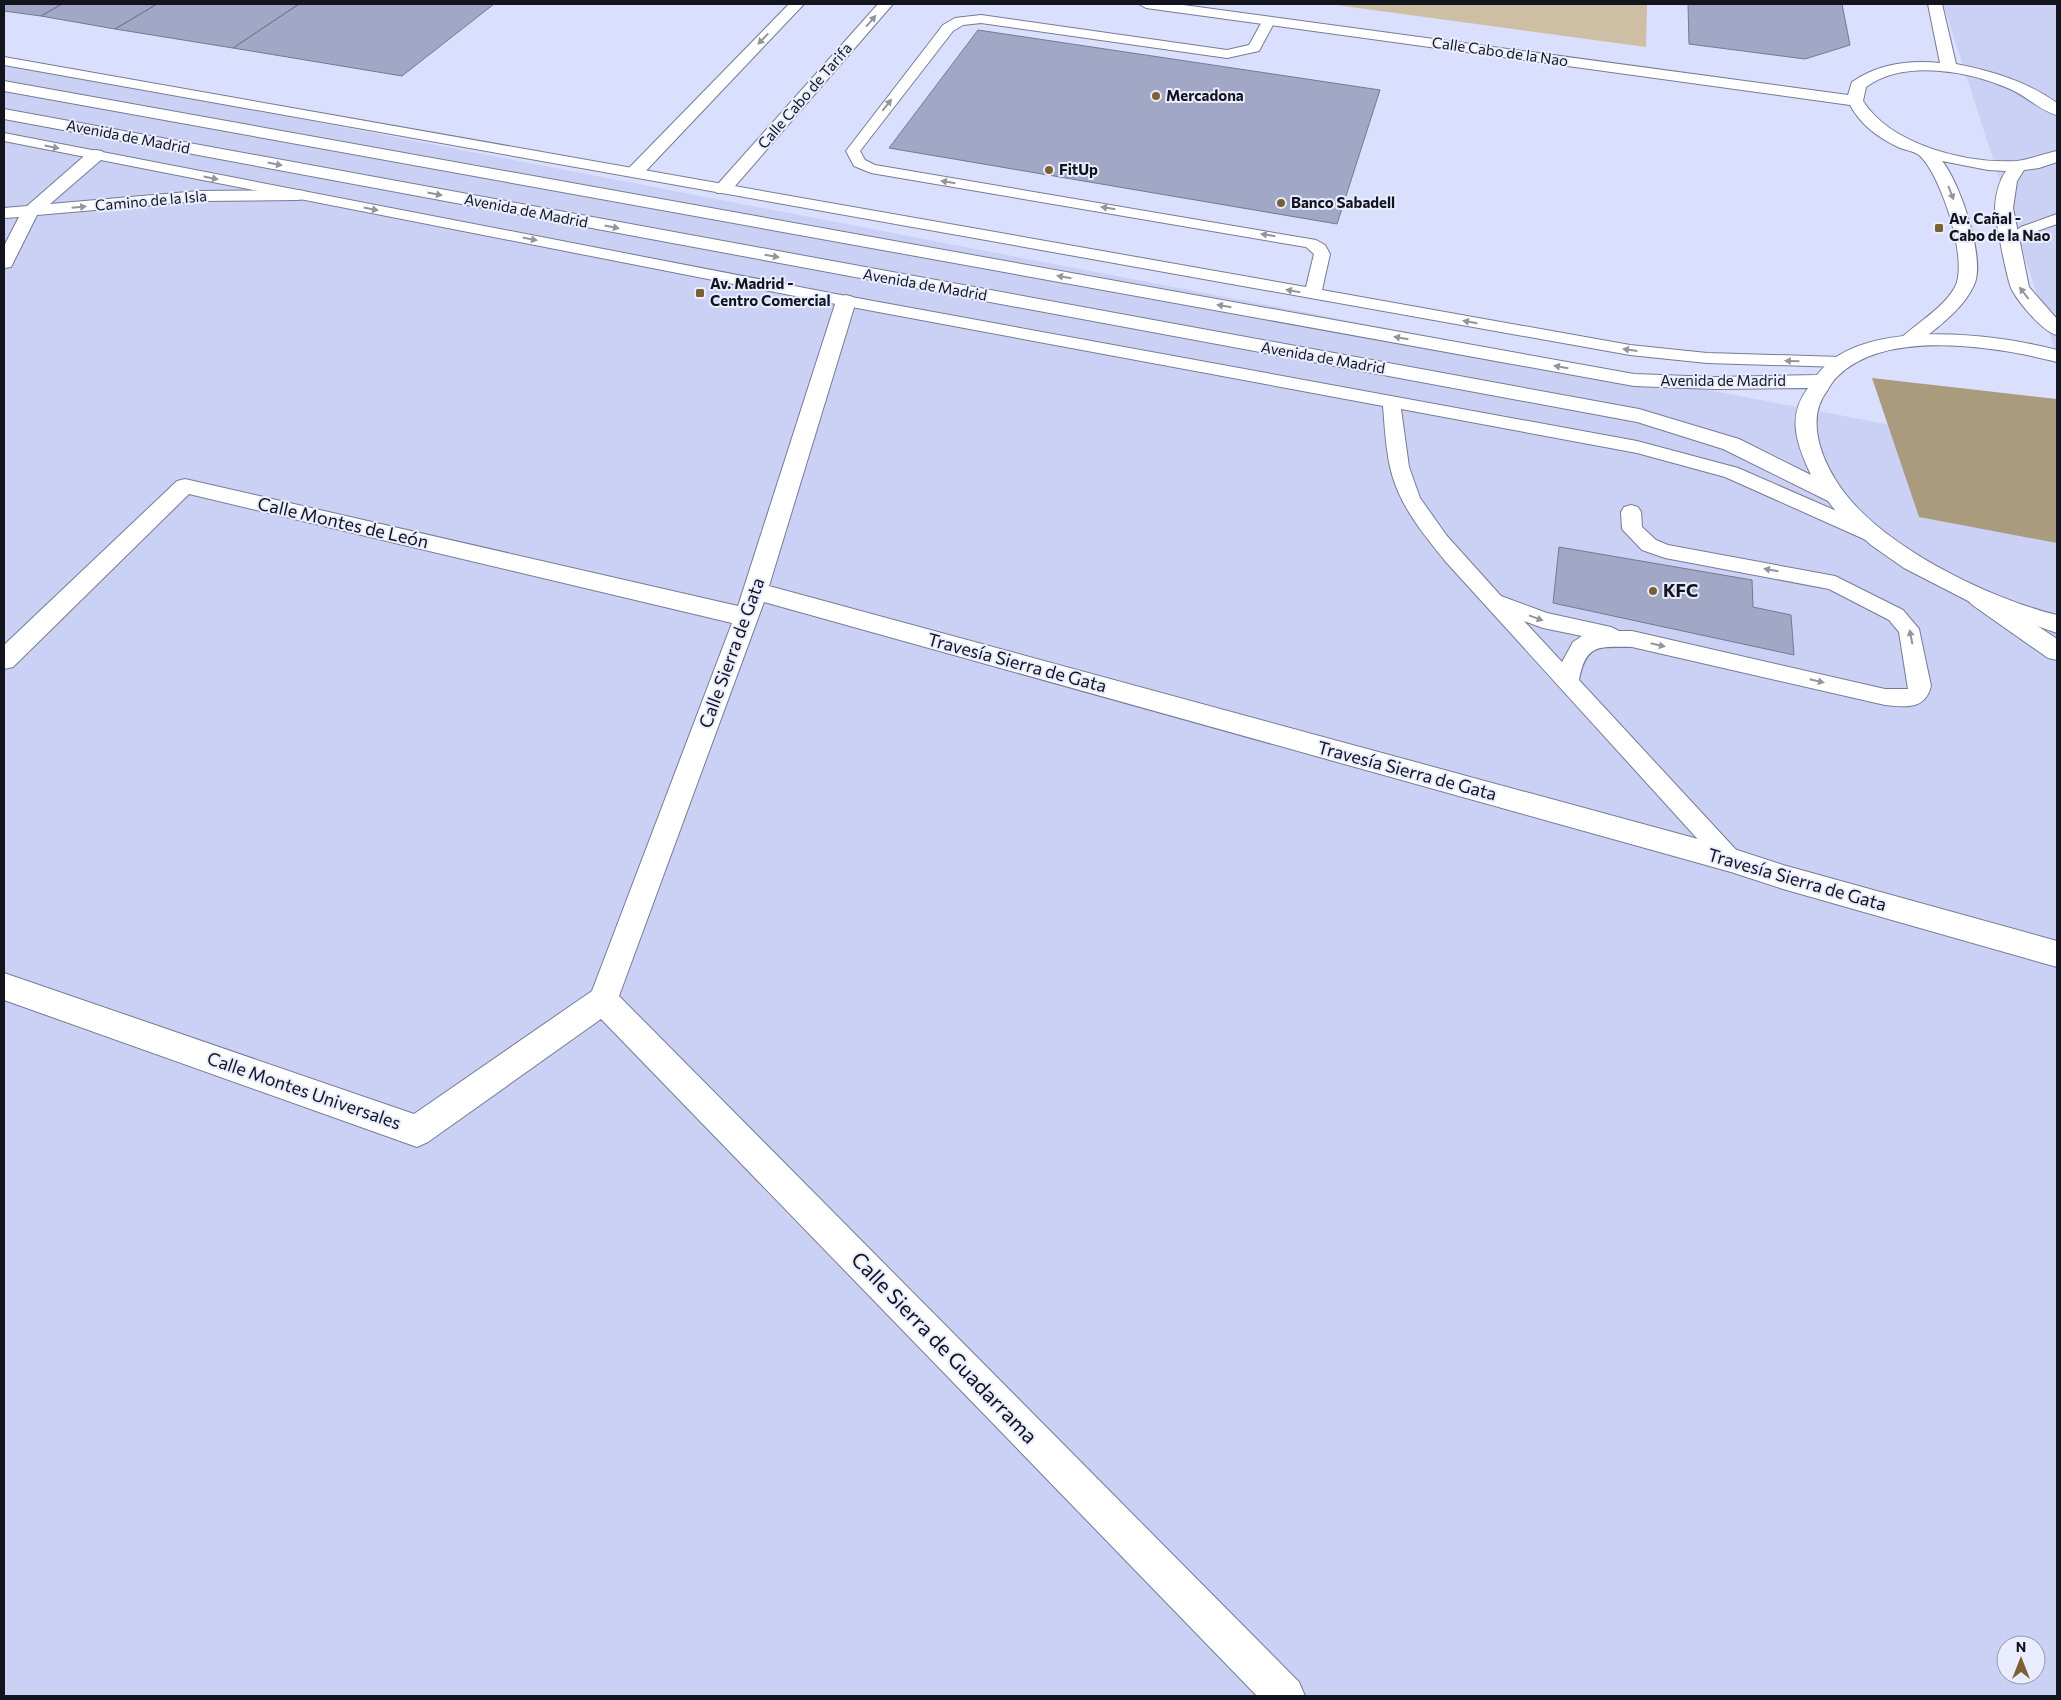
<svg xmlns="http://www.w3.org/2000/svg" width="2061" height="1700" viewBox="0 0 2061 1700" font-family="Commissioner,sans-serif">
  <rect width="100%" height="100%" fill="#dadffd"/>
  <path fill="#cad1f5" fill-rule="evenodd" d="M1943,4H2057V357Z
    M4,62L2057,457V1696H4ZM2006,1645H2036V1675H2006Z"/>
  <path fill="#cebea3" d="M1329,4H1647L1646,47Z"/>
  <path fill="#aa9a7e" d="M1872,378L2057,399V543L1919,517Z"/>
  <path fill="#a1a7c5" stroke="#747993" d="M4,4H62L41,16L4,11Z
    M62,4H157L115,29L41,16Z
    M157,4H299L233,48L115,29Z
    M299,4H494L402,76L233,48Z
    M1688,4H1842L1850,45L1805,59L1689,44Z
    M978,30L1380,90L1337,224L889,148Z
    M1559,547L1752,580L1753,607L1791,615L1794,655L1553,603Z"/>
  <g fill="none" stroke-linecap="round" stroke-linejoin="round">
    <g stroke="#767b95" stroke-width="2">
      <path id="lane" d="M981,15L1227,50L1249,45L1264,18H1274L1275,21L1259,51L1227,58L981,23L963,25L953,31L860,151L865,160L875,165L1316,240L1325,245L1330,254L1322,290L1630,345L1707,353L1841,357L1847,358L1850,362L1847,366L1841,367L1707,363L1630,355L4,65V57L1306,287L1314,254L1306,247L871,173L854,166L846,151L943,25L955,18Z
        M4,133L846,296L1637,441L1738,468L1880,530L1883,535L1880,540L1873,542L1866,540L1725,477L1637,453L1401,409L1409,467L1420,498L1447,536L1501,596L1547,613L1611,627L1619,631H1632L1885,689H1908L1899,632L1889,620L1829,589L1665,558L1642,550L1622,529L1621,512L1624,507L1631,505L1638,507L1641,512L1642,527L1656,540L1668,545L1835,576L1903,610L1919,629L1931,686C1925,710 1906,707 1885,705L1632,647C1599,647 1586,643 1579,680L1739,853L1743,860L1739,867L1731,870L1723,867L1446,562C1425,536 1403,510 1393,478C1386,455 1385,430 1383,406L846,306L4,141ZM1524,621L1543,628L1582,636L1573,642L1562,662Z
        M2057,214V224L2031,233L2010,246L2002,241L2021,227Z"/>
    </g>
    <g stroke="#767b95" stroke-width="2">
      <path id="street" d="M789,4H804L641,176H629L626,172L629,168Z
        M878,4H893L729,193H717L714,189L717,185Z
        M1139,4H1176L1848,95L1852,82C1878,64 1909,60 1940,63L1928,4H1942L1956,64C1992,71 2026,81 2057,103V115C2041,111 2026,96 2010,89C1969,71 1905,59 1866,87L1863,101C1891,145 1966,164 2017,161C2031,159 2043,154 2057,151V162L2039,168L2024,170L2017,181L2013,208L2029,287L2057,319V335C2043,332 2019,303 2012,290C2007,281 1995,217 1995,207C1996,193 1999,181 2006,171L1988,170L1942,161C1960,182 1986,260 1974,285C1963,310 1936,328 1916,345H1902L1899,341L1902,337C1919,322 1944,307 1955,287C1969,261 1941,174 1919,155C1914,151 1904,150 1898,147C1877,137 1861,125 1850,105L1146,8Z
        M96,150L102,151L104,155L102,159L50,204L199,191L298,190L304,191L307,195L304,199L298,200L199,201L37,215L11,267L4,268V246L19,217L4,218V208L27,206L90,151Z
        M846,295L853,297L856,301L769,586L1731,848L1783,865L2057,941V967L1783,889L1731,872L764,602L619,996L1299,1682L1305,1696H1257L601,1019L428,1142L417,1147L4,1000V973L414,1114L592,991L732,623L189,494L13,667L4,669V645L177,481L185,479L738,606L836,301L839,297Z
        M1979,589L1987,592L2057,639V660L2048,658L1971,604L1967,598L1971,592Z"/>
    </g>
    <g stroke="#767b95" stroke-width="2">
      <path id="highway" d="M4,81L1634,374L1715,377L1817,375C1861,316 1996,334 2057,350V362C1998,347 1887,328 1838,376C1833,380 1830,386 1827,391C1807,417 1819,453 1835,479C1873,543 1987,598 2057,615V633L1974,604L1904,568L1871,545L1841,518L1828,501L1723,449L1637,422L4,119V109L1639,409L1739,439L1811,475C1797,445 1786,417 1808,388L1715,389L1634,386L4,91Z"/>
    </g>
    <use href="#lane" fill="#fff" fill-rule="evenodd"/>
    <use href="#street" fill="#fff" fill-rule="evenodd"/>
    <use href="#highway" fill="#fff" fill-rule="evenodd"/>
  </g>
  <defs><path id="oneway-solid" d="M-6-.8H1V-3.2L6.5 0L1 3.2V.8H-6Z" transform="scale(1.25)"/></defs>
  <g fill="#94959a">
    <use href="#oneway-solid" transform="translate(871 21) rotate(-49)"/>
    <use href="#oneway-solid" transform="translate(763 39) rotate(134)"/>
    <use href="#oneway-solid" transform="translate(887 105) rotate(-52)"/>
    <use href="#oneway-solid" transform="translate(52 147) rotate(11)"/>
    <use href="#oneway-solid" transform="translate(275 164) rotate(11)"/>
    <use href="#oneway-solid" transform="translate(211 178) rotate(11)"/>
    <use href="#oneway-solid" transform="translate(948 182) rotate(-171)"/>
    <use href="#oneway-solid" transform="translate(1951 193) rotate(69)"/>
    <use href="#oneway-solid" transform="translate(435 194) rotate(11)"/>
    <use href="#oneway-solid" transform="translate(79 207) rotate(-5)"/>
    <use href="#oneway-solid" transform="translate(1108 208) rotate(-171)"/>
    <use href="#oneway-solid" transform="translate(371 209) rotate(11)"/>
    <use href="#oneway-solid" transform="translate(612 227) rotate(11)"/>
    <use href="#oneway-solid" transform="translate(1268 235) rotate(-171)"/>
    <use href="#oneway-solid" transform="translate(530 239) rotate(11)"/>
    <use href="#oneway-solid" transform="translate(772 256) rotate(10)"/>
    <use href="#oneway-solid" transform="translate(1064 277) rotate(-170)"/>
    <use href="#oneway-solid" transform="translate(1293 291) rotate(-170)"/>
    <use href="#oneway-solid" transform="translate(2024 293) rotate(-128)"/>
    <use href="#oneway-solid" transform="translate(1224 306) rotate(-170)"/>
    <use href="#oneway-solid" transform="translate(1470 322) rotate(-170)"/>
    <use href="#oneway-solid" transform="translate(1401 338) rotate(-170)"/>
    <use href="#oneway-solid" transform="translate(1630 350) rotate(-172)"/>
    <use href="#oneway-solid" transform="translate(1792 361) rotate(-178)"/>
    <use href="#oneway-solid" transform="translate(1561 367) rotate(-170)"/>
    <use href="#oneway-solid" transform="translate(1771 570) rotate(-170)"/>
    <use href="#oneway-solid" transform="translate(1536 618) rotate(20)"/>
    <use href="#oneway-solid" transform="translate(1911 637) rotate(-101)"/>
    <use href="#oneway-solid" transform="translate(1658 645) rotate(13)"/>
    <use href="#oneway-solid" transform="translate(1817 681) rotate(13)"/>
  </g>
  <g fill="#7b6132" stroke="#eaedff" stroke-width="2">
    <circle cx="1156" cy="96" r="5"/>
    <circle cx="1049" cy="170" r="5"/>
    <circle cx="1281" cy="203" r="5"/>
    <rect x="1934" y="223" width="10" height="10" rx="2.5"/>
    <rect x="695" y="288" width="10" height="10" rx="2.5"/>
    <circle cx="1653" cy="591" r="5"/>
  </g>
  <g text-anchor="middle" stroke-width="4" stroke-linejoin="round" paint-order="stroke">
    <g font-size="15" fill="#12141e" stroke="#eaedff">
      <text transform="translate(1500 52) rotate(8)" y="5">Calle Cabo de la Nao</text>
      <text transform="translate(805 96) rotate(-49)" y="5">Calle Cabo de Tarifa</text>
      <text transform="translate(128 137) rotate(11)" y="5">Avenida de Madrid</text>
      <text transform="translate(151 201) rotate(-5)" y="5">Camino de la Isla</text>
      <text transform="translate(526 211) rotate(11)" y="5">Avenida de Madrid</text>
      <text transform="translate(925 285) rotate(10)" y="5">Avenida de Madrid</text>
      <text transform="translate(1323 358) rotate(10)" y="5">Avenida de Madrid</text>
      <text x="1723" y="386">Avenida de Madrid</text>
    </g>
    <g font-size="15" font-weight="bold" fill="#12141e" stroke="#eaedff" text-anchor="start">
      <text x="1166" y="101">Mercadona</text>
      <text x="1059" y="175">FitUp</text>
      <text x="1291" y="208">Banco Sabadell</text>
      <text x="1949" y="224">Av. Cañal -<tspan x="1949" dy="17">Cabo de la Nao</tspan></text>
      <text x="710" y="289">Av. Madrid -<tspan x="710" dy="17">Centro Comercial</tspan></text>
    </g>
    <g font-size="18" fill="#12141e" stroke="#eaedff">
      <text transform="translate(343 523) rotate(13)" y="6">Calle Montes de León</text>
      <text transform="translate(732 653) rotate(-70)" y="6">Calle Sierra de Gata</text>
      <text transform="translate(1017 663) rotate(15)" y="6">Travesía Sierra de Gata</text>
      <text transform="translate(1407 771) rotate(15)" y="6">Travesía Sierra de Gata</text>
      <text transform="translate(1797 880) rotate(16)" y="6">Travesía Sierra de Gata</text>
      <text transform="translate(304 1091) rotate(19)" y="6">Calle Montes Universales</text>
    </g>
    <g font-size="18" font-weight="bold" fill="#12141e" stroke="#eaedff" text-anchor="start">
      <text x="1663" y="597">KFC</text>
    </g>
    <g font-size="21" fill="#12141e" stroke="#eaedff">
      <text transform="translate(944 1348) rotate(46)" y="7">Calle Sierra de Guadarrama</text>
    </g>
  </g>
  <rect width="2061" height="1700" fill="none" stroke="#12141e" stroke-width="10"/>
  <g transform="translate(2021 1660)"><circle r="24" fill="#eaedff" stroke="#9496a5"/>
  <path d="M0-4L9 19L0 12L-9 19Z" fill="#7b6132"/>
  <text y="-8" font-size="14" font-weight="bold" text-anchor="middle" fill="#12141e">N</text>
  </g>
</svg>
